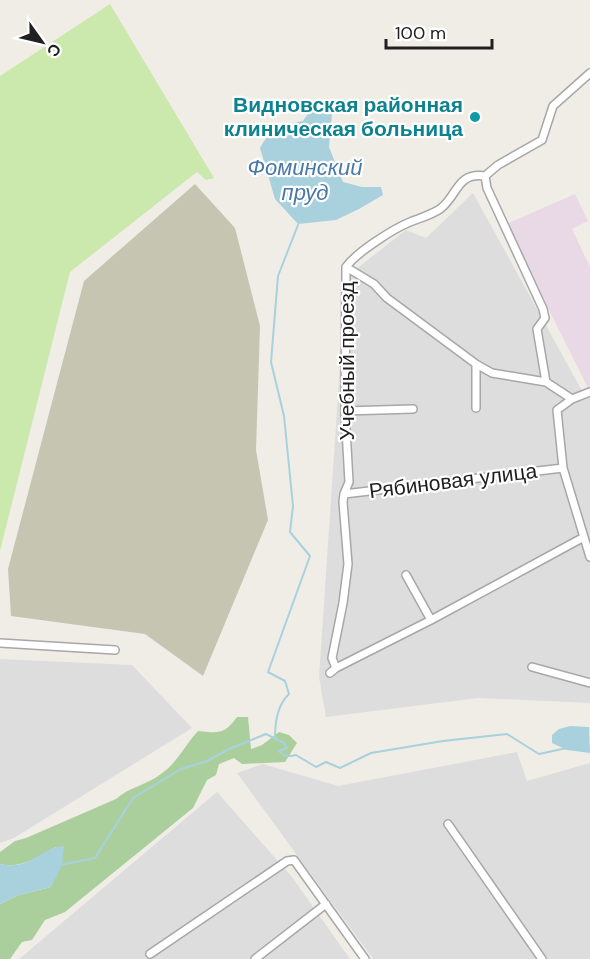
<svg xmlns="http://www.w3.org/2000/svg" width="590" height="959" viewBox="0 0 590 959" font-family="'DM Sans',sans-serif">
  <rect width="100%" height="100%" fill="#f0ede7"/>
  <path fill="#dedddd" d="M473,193L586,398L590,397V703L478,698L326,717L319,677L346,277L406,230L426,238Z
    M0,659L132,665L192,728L14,838L0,843Z
    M517,752L527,781L590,763V959H373L237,773L263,764L338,786Z
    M217,792L292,877L350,959H19Z"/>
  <path fill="#e9d9e6" d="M575,194L588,221L572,229L590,267V387L588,388L506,224Z"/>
  <path fill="#c5c5b2" d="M195,184L235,228L260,326L256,450L268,520L203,676L145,634L11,616L8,569L84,281Z"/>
  <path fill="#cbe9ad" d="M110,4L214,178L206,180L197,172L70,272L0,551V76Z"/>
  <path fill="#abcf9c" d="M237,717H248L251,749L262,745L279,732L289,735L297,743L285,762L242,764L234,758L219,764L216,775L207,780L193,808L65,912L45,920L32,940L22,942L10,959H0V904L19,895L51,887L56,847C37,857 22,869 0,864V852L15,841L26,838L116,799C129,787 147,785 161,774C177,763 185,745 198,731C218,733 224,735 237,717Z"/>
  <path fill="#a8d1dd" d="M314,105L332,114L329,147L343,182L362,187H381L383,195L359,209L336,220L298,224L275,199L260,148C272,127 280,125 303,121Z
    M570,726L589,727L590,753L567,750L552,743V735L559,729Z
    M64,846L62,865L51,887L19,895L0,904V864C31,871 39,848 64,846Z"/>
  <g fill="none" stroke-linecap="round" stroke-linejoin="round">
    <path stroke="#a8d1dd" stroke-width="2" d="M275,738C275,723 277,705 289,694L285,681L268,672L310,556L290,532L293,506L284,416L271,362L278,276L298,225
      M60,865L95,858L133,798L181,769L207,761L229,749L266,734L284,743L287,748L279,751C283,757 289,757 296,755L316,767L326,762L340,768L371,753L443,741L507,734L539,754L567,748"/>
    <g stroke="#a7a7a7" stroke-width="10">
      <path id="minor" d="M485,176L487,188L543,309L545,318L537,329L546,382
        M346,267L374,284L387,298L476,364L492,373L546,382L572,399
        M476,364V408
        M590,392L572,399L557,410L563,468L590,557
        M345,411L413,409
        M344,494L563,468
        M406,575L431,620
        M0,643L115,650
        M532,667L590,683
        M336,668L332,658L343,603L348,564L343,502L344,494L349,482L345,411L346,267C357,252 393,229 410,222C420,218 431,215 440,209C458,196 456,172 485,176L498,165L542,140L553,106L590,73
        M330,673L336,668L431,620L584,537
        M448,824L542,959
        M150,954L287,861L294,860L365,959
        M255,959L326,904"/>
    </g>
    <use href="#minor" stroke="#fff" stroke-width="7"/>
  </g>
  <circle fill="#0f9aa8" stroke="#fff" stroke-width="2" cx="475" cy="117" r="6"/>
  <g text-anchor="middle" stroke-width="4.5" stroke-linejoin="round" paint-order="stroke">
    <g font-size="21" font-weight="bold" fill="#0d838f" stroke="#fff" text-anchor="end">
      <text x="463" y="112">Видновская районная<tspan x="463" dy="24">клиническая больница</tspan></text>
    </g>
    <g font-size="21" fill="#202020" stroke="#fff">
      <text transform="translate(347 361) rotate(-90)" y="7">Учебный проезд</text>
      <text transform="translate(453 481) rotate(-7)" y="7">Рябиновая улица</text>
    </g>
    <g font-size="22" font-style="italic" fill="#4a79a7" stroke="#fff">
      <text x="305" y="175">Фоминский<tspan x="305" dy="25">пруд</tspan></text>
    </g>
  </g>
  <g transform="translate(42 42) rotate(124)" stroke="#ffffff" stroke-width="4.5" paint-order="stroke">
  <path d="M0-4.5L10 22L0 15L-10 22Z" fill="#202020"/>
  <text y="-9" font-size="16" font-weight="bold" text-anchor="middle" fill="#202020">С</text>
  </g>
  <path d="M386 39v9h106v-9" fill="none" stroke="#202020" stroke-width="3"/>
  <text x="395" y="39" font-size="18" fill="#202020" stroke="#ffffff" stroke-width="4.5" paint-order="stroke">100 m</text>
</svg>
